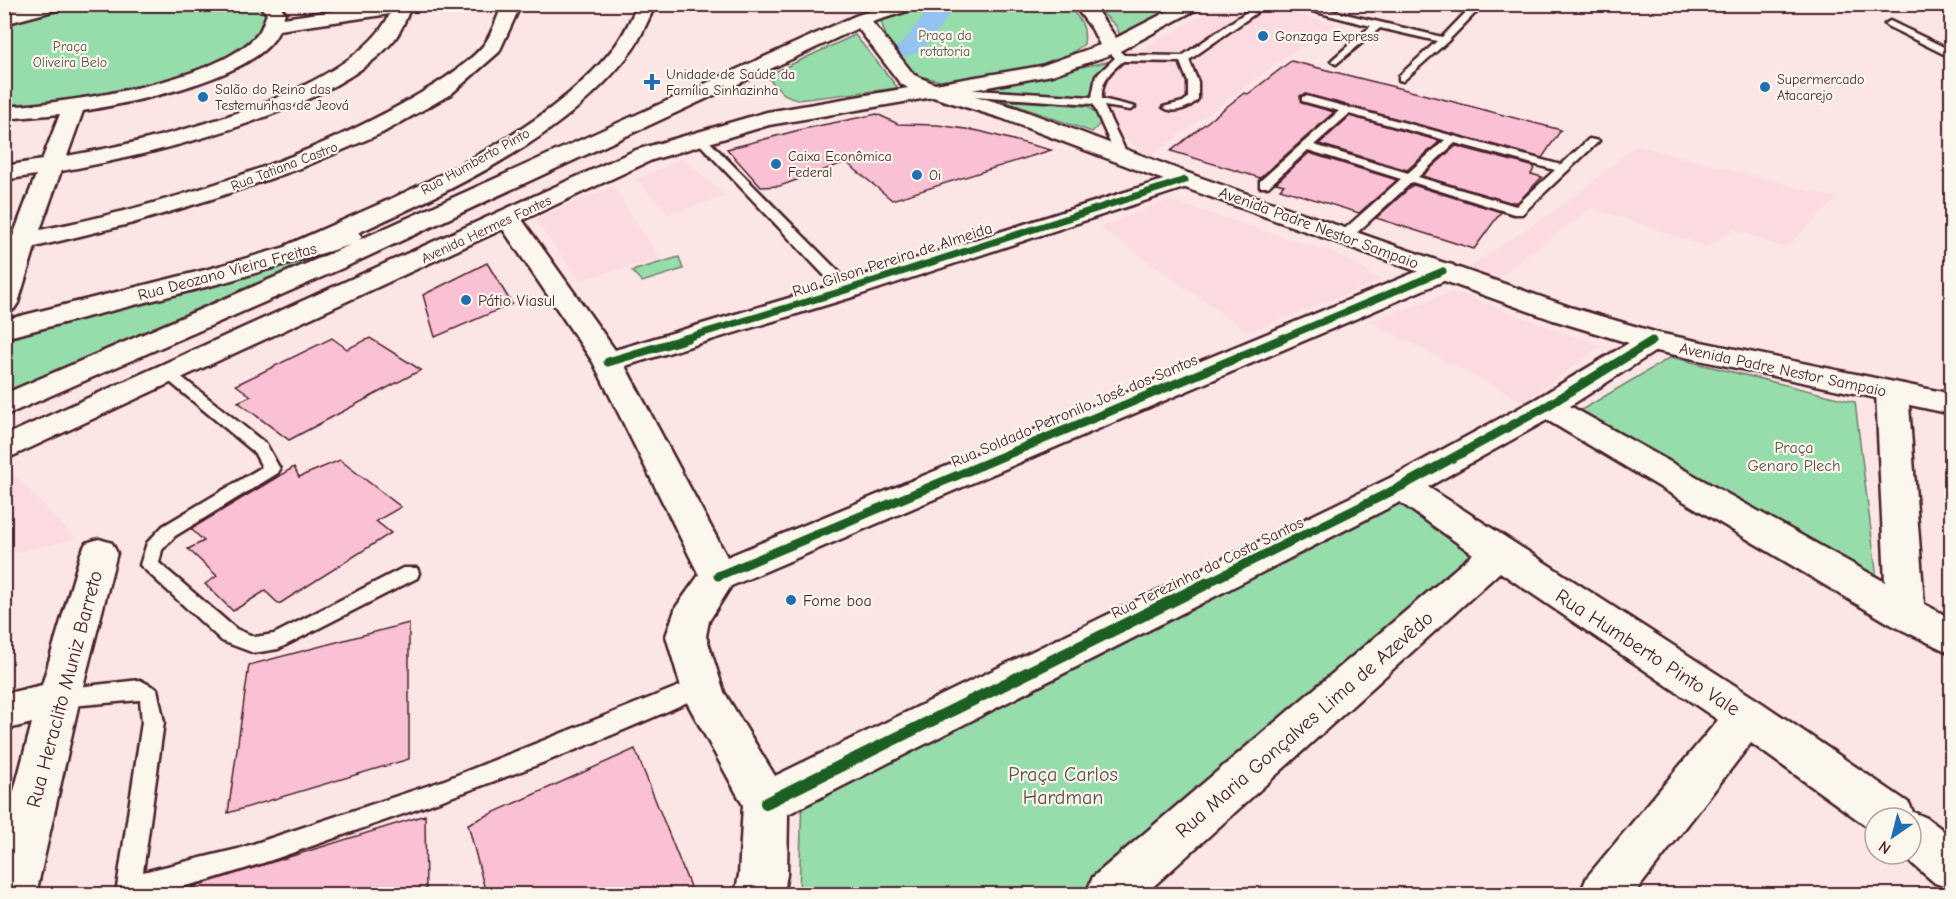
<svg xmlns="http://www.w3.org/2000/svg" width="1956" height="899" viewBox="0 0 1956 899" font-family="'Comic Neue',sans-serif">
  <rect width="100%" height="100%" fill="#fbe6e5"/>
  <filter id="ink" filterUnits="userSpaceOnUse"><feTurbulence type="fractalNoise" baseFrequency=".0167" numOctaves="2"/><feDisplacementMap in="SourceGraphic" scale="12" xChannelSelector="R" yChannelSelector="G"/><feConvolveMatrix kernelMatrix="1 2 1 2 8 2 1 2 1" color-interpolation-filters="sRGB"/></filter>
  <g filter="url(#ink)">
    <path fill="#fbdbe0" d="M1221,5H1259L1336,24L1290,54L1150,157L1122,136L1097,101L1104,82L1113,69L1142,49Z
      M1636,145L1838,198L1785,248L1733,229L1707,247L1592,208L1499,277L1467,268L1572,199Z
      M684,158L726,197L668,213L636,179Z
      M613,187L660,259L580,280L534,219Z
      M1168,200L1335,253L1382,280L1248,332L1100,228Z
      M1454,292L1601,346L1524,402L1369,321Z
      M8,468L76,539L5,555L4,470Z"/>
    <path fill="#96ddab" stroke="#707e6b" stroke-width="1.5" d="M63,4H260L270,12L269,29C199,95 95,97 5,110L4,21Z
      M933,5H1067C1079,18 1087,25 1084,44L1069,55L1031,68L985,78L944,82L920,76L910,70L889,44L880,19Z
      M1094,5H1185L1120,35L1116,26Z
      M855,35L898,88L797,100L784,94L766,76Z
      M1111,61C1097,73 1093,80 1092,98L969,90Z
      M1001,100L1088,106L1103,121L1092,132Z
      M679,257L683,269L642,282L632,271Z
      M314,258L5,392V340Z
      M1671,357L1855,402L1877,579L1578,412Z
      M1403,490L1492,553L1104,894H799L802,797Z"/>
    <g fill="none" stroke-linecap="round" stroke-linejoin="round">
      <path fill="#93c3ee" fill-rule="evenodd" d="M933,4H956C942,24 922,63 895,56L891,51L903,42Z"/>
    </g>
    <path fill="#fac0d4" stroke="#4a1f2b" stroke-width="1.5" d="M1291,61L1454,102L1561,130L1542,158L1305,94L1300,96L1301,103L1334,112L1260,178L1171,151L1244,93L1248,94Z
      M877,114L898,124L938,125L979,131L1051,150L892,200L846,162L780,186L761,187L727,149L803,129Z
      M1350,116L1440,141L1407,170L1319,144Z
      M1456,146L1535,167L1531,174L1542,177L1518,202H1509L1422,176Z
      M1309,153L1397,180L1359,213L1280,189L1284,185L1276,183Z
      M1413,185L1501,212L1474,249L1376,218Z
      M487,263L512,304L435,337L423,295Z
      M332,338L347,349L370,338L421,370L289,440L238,402L251,396L236,385Z
      M340,460L401,507L376,521L391,533L279,604L265,591L233,611L205,584L217,576L188,549L204,541L191,529L294,467L299,477Z
      M409,623V759L228,813L249,665Z
      M635,749L693,894H486L468,824Z
      M425,815L426,894H193L192,887Z"/>
    <g fill="none" stroke-linecap="round" stroke-linejoin="round">
      <g stroke="#4a1f2b" stroke-width="5">
        <path id="lane" d="M1285,4H1303L1442,37L1474,4H1484L1447,42L1403,81L1399,80V76L1437,41L1380,28L1336,64L1331,61L1333,59L1371,26Z
          M1248,11L1256,13L1189,60L1198,82V99C1190,108 1173,115 1163,107L1183,102L1188,98V82L1180,62L1123,61C1110,72 1101,80 1102,99L1135,107L1130,110L1104,106L1127,154L1125,156L1115,154L1093,104L944,94L939,91L944,88L1092,97L1096,76L1115,58L1106,48L1108,46H1114L1124,55L1182,56Z
          M1890,21L1952,51V58L1887,26L1885,24Z
          M1306,96L1561,165L1589,139L1599,141L1522,214H1514L1412,182L1350,239L1345,240L1339,236L1340,233L1401,179L1308,150L1268,187H1260V181L1339,111L1302,101V97ZM1349,114L1445,140L1408,173L1314,145ZM1455,143L1555,170L1516,206L1418,177Z
          M695,135H703L838,271L853,290L851,293H841L695,139Z
          M169,369L174,371L266,444L280,469L278,473L175,536L162,550L159,563L236,629L255,637L274,634L403,568H417L419,573L417,578L278,649L254,653L222,641L140,565L147,543L163,526L262,467L254,452L164,377L161,374Z
          M702,677L709,680L712,686L709,692C580,753 444,800 309,847C259,864 167,899 116,894L142,722L140,700L59,707L52,704L49,698L52,692L59,689L140,680L157,689L164,722L143,872L238,849L442,781Z"/>
      </g>
      <g stroke="#4a1f2b" stroke-width="5">
        <path id="street" d="M36,4H67L64,8L4,24V13Z
          M258,4H278L285,13L283,18L383,4L426,5L423,9L409,11C405,21 401,31 394,40C335,111 151,155 61,171L40,230C159,207 296,163 402,104C430,88 462,70 483,46C492,35 497,17 503,4H521L499,52L451,94L382,133L301,168L215,198L133,223L35,247L18,303L14,309L4,311L7,252L4,253V237L13,236L36,175L4,180V166L42,160L60,114L4,119V107C67,103 215,83 257,35C262,30 264,20 267,14ZM390,14C351,95 150,142 67,156L83,111C129,103 261,78 279,30Z
          M638,4H656C648,19 642,36 633,49C558,151 416,205 305,257L296,259L287,257L283,251L287,245C394,197 543,140 616,45C625,33 631,18 638,4Z
          M1185,173L1193,175L1197,180L1193,185L856,296L625,366L727,557L1433,265L1443,263L1453,265L1456,271L1453,277L731,586L709,621L706,636L724,692L775,776L1390,478L1536,399L1642,335L1652,332L1662,335L1667,341L1662,347L1570,406L1885,582L1876,392L1881,385L1892,382L1903,385L1908,392L1924,604L1952,619V654L1892,625L1547,420L1428,487L1762,703L1909,803L1913,812L1927,818L1952,837V889L1935,883L1901,854H1911V818H1875V832L1751,743L1634,894H1580L1587,877L1718,720L1500,572L1145,894H1086L1093,877L1473,554L1400,502L788,814L787,875L783,894H735L739,875L743,805L684,697L666,636L676,607L699,575L593,362L496,219L500,214L509,211L518,214L615,350L836,284Z
          M99,539L112,543L117,553L80,698L36,894H4V829L32,723L4,730V694L42,685L81,553L86,543Z"/>
      </g>
      <g stroke="#4a1f2b" stroke-width="5">
        <path id="secondary" d="M891,4H920L917,8L872,22L914,75L935,84L1041,66L1100,45L1092,29L1073,4H1092L1116,38L1182,4H1206L1118,52L1052,75L961,92L1017,108L1193,175L1573,308L1658,333L1952,394V414L1652,350L1553,320L1177,185L1001,118L933,97L769,125L652,160L4,460V436L636,150L767,112L908,88L900,83L858,28L345,267L4,416V394L350,245L225,282L4,338V320L205,270L349,229L358,232L362,237L359,240L855,16Z"/>
      </g>
      <use href="#lane" fill="#fbf7ec" fill-rule="evenodd"/>
      <use href="#street" fill="#fbf7ec" fill-rule="evenodd"/>
      <use href="#secondary" fill="#fbf7ec" fill-rule="evenodd"/>
      <g stroke="#fbf7ec" stroke-width="10">
        <path id="cycleway-far2" d="M683,339L846,290L1185,180
          M1281,339L1443,271"/>
      </g>
      <g stroke="#fbf7ec" stroke-width="13">
        <path id="cycleway-far1" d="M608,362L688,338
          M718,576L1284,338
          M1205,584L1402,486L1547,406L1652,341"/>
      </g>
      <g stroke="#fbf7ec" stroke-width="16">
        <path id="cycleway" d="M766,803L1208,583"/>
      </g>
      <use href="#cycleway-far2" stroke="#1b5e20" stroke-width="7"/>
      <use href="#cycleway-far1" stroke="#1b5e20" stroke-width="9"/>
      <use href="#cycleway" stroke="#1b5e20" stroke-width="12"/>
    </g>
  </g>
  <g fill="#1f6fb2" stroke="#fbf7ec" stroke-width="2">
    <circle cx="1263" cy="36" r="6"/>
    <path d="M649 73h6v6h6v6h-6v6h-6v-6h-6v-6h6z"/>
    <circle cx="1765" cy="87" r="6"/>
    <circle cx="203" cy="97" r="6"/>
    <circle cx="776" cy="164" r="6"/>
    <circle cx="917" cy="175" r="6"/>
    <circle cx="466" cy="300" r="6"/>
    <circle cx="791" cy="600" r="6"/>
  </g>
  <g text-anchor="middle" stroke-width="4.5" stroke-linejoin="round" paint-order="stroke">
    <g font-size="14" fill="#5d4e4b" stroke="#fbf7ec">
      <text x="945" y="40">Praça da<tspan x="945" dy="16">rotatoria</tspan></text>
      <text x="70" y="51">Praça<tspan x="70" dy="16">Oliveira Belo</tspan></text>
    </g>
    <g font-size="14" fill="#4a1f2b" stroke="#fbf7ec" text-anchor="start">
      <text x="1275" y="41">Gonzaga Express</text>
      <text x="666" y="79">Unidade de Saúde da<tspan x="666" dy="16">Família Sinhazinha</tspan></text>
      <text x="1777" y="84">Supermercado<tspan x="1777" dy="16">Atacarejo</tspan></text>
      <text x="215" y="94">Salão do Reino das<tspan x="215" dy="16">Testemunhas de Jeová</tspan></text>
      <text x="788" y="161">Caixa Econômica<tspan x="788" dy="16">Federal</tspan></text>
      <text x="929" y="180">Oi</text>
    </g>
    <g font-size="14" fill="#4a1f2b" stroke="#fbf7ec">
      <text transform="translate(475 161) rotate(-29)" y="5">Rua Humberto Pinto</text>
      <text transform="translate(284 166) rotate(-21)" y="5">Rua Tatiana Castro</text>
      <text transform="translate(486 229) rotate(-25)" y="5">Avenida Hermes Fontes</text>
    </g>
    <g font-size="16" fill="#4a1f2b" stroke="#fbf7ec">
      <text transform="translate(1319 227) rotate(20)" y="6">Avenida Padre Nestor Sampaio</text>
      <text transform="translate(892 259) rotate(-18)" y="6">Rua Gilson Pereira de Almeida</text>
      <text transform="translate(227 271) rotate(-15)" y="6">Rua Deozano Vieira Freitas</text>
      <text transform="translate(1783 369) rotate(12)" y="6">Avenida Padre Nestor Sampaio</text>
      <text transform="translate(1074 410) rotate(-23)" y="6">Rua Soldado Petronilo José dos Santos</text>
      <text transform="translate(1207 567) rotate(-26)" y="6">Rua Terezinha da Costa Santos</text>
    </g>
    <g font-size="16" fill="#4a1f2b" stroke="#fbf7ec" text-anchor="start">
      <text x="478" y="306">Pátio Viasul</text>
      <text x="803" y="606">Fome boa</text>
    </g>
    <g font-size="16" fill="#5d4e4b" stroke="#fbf7ec">
      <text x="1794" y="453">Praça<tspan x="1794" dy="18">Genaro Plech</tspan></text>
    </g>
    <g font-size="20" fill="#4a1f2b" stroke="#fbf7ec">
      <text transform="translate(1648 652) rotate(33)" y="7">Rua Humberto Pinto Vale</text>
      <text transform="translate(64 689) rotate(-75)" y="7">Rua Heraclito Muniz Barreto</text>
      <text transform="translate(1304 724) rotate(-41)" y="7">Rua Maria Gonçalves Lima de Azevêdo</text>
    </g>
    <g font-size="20" fill="#5d4e4b" stroke="#fbf7ec">
      <text x="1063" y="781">Praça Carlos<tspan x="1063" dy="23">Hardman</tspan></text>
    </g>
  </g>
  <rect width="1956" height="899" fill="none" stroke="#fbf7ec" stroke-width="24"/>
  <rect x="12" y="12" width="1932" height="875" fill="none" stroke="#4a1f2b" stroke-width="2" filter="url(#ink)"/>
  <g transform="translate(1893 836) rotate(215)"><circle r="28" fill="#fbf7ec" stroke="#b4a19f" stroke-width="1.5"/>
  <path d="M0-4.5L10 22L0 15L-10 22Z" fill="#1f6fb2"/>
  <text y="-9" font-size="16" font-weight="bold" text-anchor="middle" fill="#4a1f2b">N</text>
  </g>
</svg>
